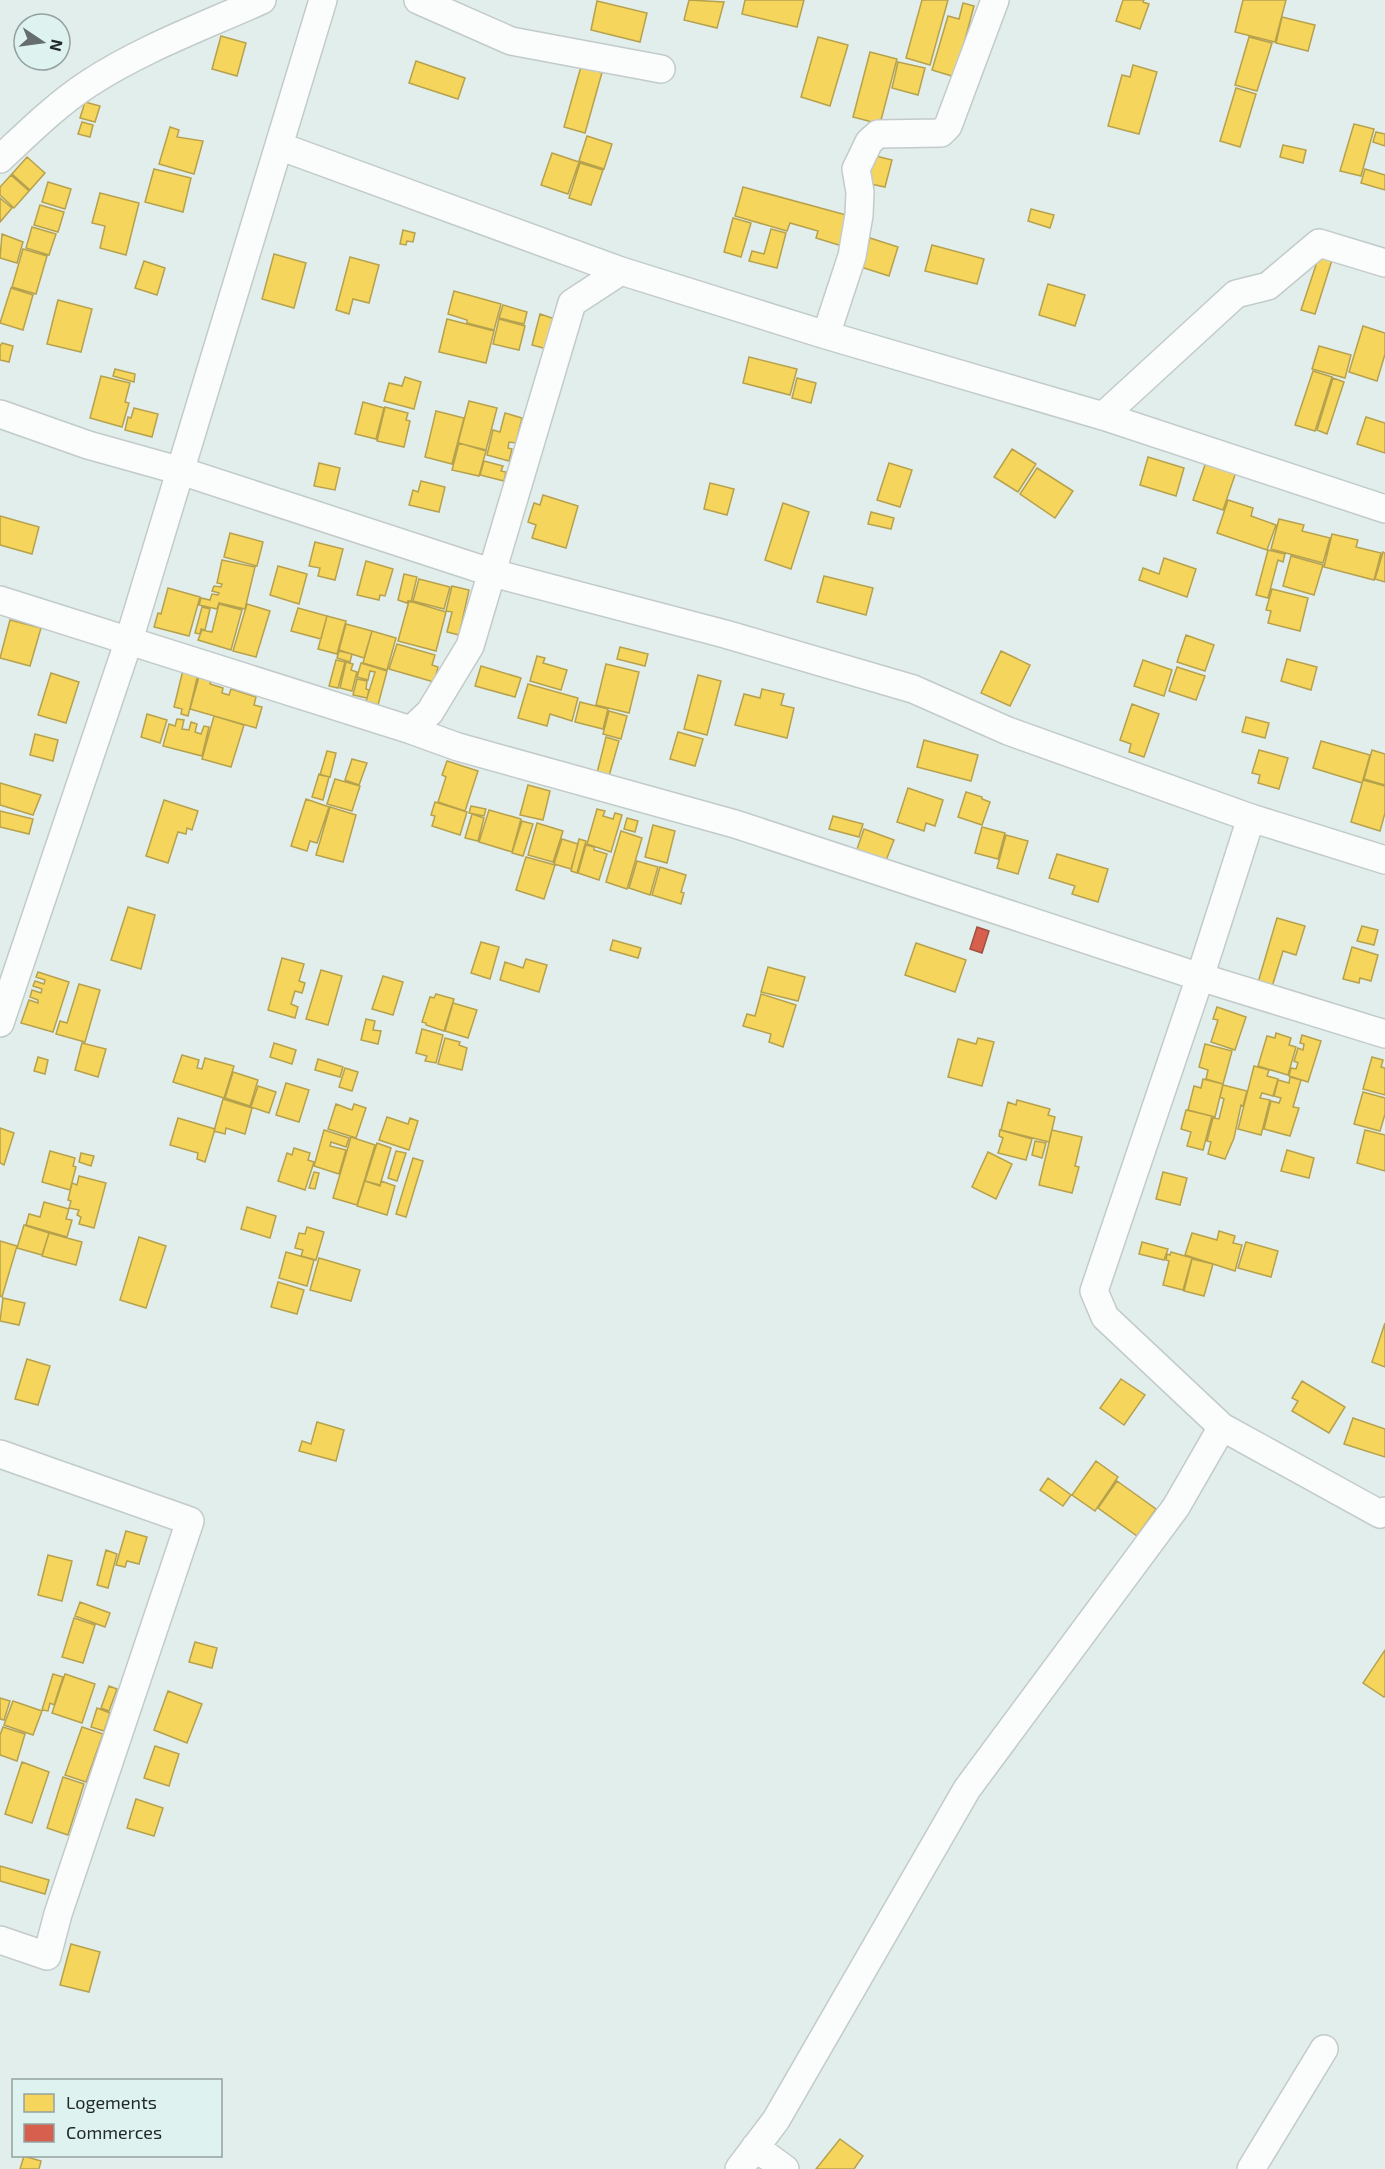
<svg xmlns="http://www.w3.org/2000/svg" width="1385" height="2169" viewBox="0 0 1385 2169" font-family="'Exo 2',sans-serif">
  <rect width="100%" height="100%" fill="#e2eeec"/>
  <path fill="#f6d55c" stroke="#b6a14d" stroke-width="1.5" d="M689,0L724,2L717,28L684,20Z
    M745,0H804L797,27L742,14Z
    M922,0H948L930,65L906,58Z
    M1123,0H1144L1143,2L1149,4L1140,29L1116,21Z
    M1243,0H1286L1275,42L1235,32Z
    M597,1L647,13L640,42L591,30Z
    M963,3L974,6L955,77L932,70L948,16L959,19Z
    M1282,17L1315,25L1308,51L1276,43Z
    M221,36L246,43L237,76L212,69Z
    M818,37L848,45L830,106L801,97Z
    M1249,37L1272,43L1257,91L1235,85Z
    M870,52L897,59L880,124L853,117Z
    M416,61L465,78L458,99L409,83Z
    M898,62L925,68L918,95L892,88Z
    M582,63L603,69L585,133L564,127Z
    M1133,65L1157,72L1139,134L1108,126L1122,75L1130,77Z
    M1236,88L1256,94L1240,147L1220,141Z
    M85,102L100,106L95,122L80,118Z
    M82,122L93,125L90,137L78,134Z
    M1354,124L1374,129L1361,176L1340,171Z
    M170,127L179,130L177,137L203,141L194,174L159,164Z
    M1376,132L1385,134V146L1373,142Z
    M587,136L612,144L604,169L579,161Z
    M1283,145L1306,150L1303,163L1280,157Z
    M552,153L579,162L568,194L541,185Z
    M868,154L892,160L885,187L861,182Z
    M27,157L45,173L30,190L12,174Z
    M580,163L603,170L591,205L569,198Z
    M154,169L191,178L183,212L145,202Z
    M1365,169L1385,175V190L1361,183Z
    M11,175L29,191L14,208L0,195V187Z
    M48,182L71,189L65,209L42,202Z
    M743,187L850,216L842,246L816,238L818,231L790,223L787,231L735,216Z
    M100,193L139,203L126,255L100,248L105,226L92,223Z
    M0,198L12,208L0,222Z
    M40,205L64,212L58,232L34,225Z
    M1031,209L1054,215L1050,228L1028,221Z
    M733,218L751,223L741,257L724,252Z
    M32,227L56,234L49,255L26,248Z
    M771,229L786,233L777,268L749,261L752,251L764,254Z
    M403,230L415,233L413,242L407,241L406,245L400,244Z
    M2,234L23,242L17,263L0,258Z
    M870,238L898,247L889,276L861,267Z
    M932,245L984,259L977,284L925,271Z
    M23,249L47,256L36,294L12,287Z
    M274,254L306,263L294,308L262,299Z
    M1319,256L1332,260L1315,314L1301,310Z
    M350,257L379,265L369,303L353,299L349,314L336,310Z
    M144,261L165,268L157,295L135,288Z
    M1048,284L1085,295L1075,326L1039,315Z
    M11,288L33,295L23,330L0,323Z
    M454,291L501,304L494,330L467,323V320L448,314Z
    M58,300L92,309L81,352L47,344Z
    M503,305L527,312L524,324L499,318Z
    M540,314L555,319L547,349L532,345Z
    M447,319L494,331L486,363L439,352Z
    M499,319L525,326L519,350L493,344Z
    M1363,326L1385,333V354L1377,381L1349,372Z
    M2,343L13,346L9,362L0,360V346Z
    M1319,346L1351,355L1345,378L1312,369Z
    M749,357L797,369L790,395L743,383Z
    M115,369L135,374L134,382L113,376Z
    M1313,371L1332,377L1315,431L1295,425Z
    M101,376L130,383L125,402L129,403L122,427L90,418Z
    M405,377L421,382L414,409L384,401L389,383L402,386Z
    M797,378L816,383L811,403L792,398Z
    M1333,378L1344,382L1327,434L1317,430Z
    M469,401L497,408L486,450L458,443Z
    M363,402L384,408L376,439L355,434Z
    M385,407L408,413L406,420L410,421L404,447L377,441Z
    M134,408L158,414L152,437L125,430L128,417L131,418Z
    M436,411L464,418L452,464L425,457Z
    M505,413L522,418L516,443L509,442L508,448L512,449L509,461L487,455L493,430L500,432Z
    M1366,417L1385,423V453L1357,444Z
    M459,443L486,451L479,476L452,470Z
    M1012,449L1036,464L1018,492L994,477Z
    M1148,457L1184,468L1176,496L1140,485Z
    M1207,459L1237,469L1223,510L1193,500Z
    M484,461L503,466L501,471L506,472L504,481L480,475Z
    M319,463L340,468L335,490L314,486Z
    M889,463L912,470L900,507L877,500Z
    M1037,468L1073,491L1055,518L1020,494Z
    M421,481L445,487L439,512L409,505L413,490L418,492Z
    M710,483L734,489L727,515L704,509Z
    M543,495L578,506L566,548L532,538L536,525L528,522L534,503L540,505Z
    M1228,500L1253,508L1251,516L1276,525L1267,550L1217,533Z
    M783,503L809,512L791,569L765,560Z
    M871,512L894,518L891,529L868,524Z
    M0,516L39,527L32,554L0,545Z
    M1279,519L1304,525L1302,531L1330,538L1323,563L1271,549Z
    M230,533L263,542L257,566L224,557Z
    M1332,534L1358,540L1356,547L1381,553L1374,580L1324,567Z
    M315,542L343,549L335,580L318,576L320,568L309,566Z
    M1268,550L1285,554L1283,562L1278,560L1268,598L1256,595Z
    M1383,552L1385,553V582L1375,579Z
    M1291,556L1323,565L1314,595L1283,586Z
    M1164,558L1196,569L1187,597L1139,580L1143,568L1159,574Z
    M222,560L255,567L245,609L219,603L217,609L199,605L201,598L210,600L212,594L218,595L219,593L212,591L214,586L221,587L222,584L217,583Z
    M366,561L393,569L385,596L380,595L379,600L357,595Z
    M278,566L307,574L299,604L270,595Z
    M404,574L417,577L411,602L408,601L407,603L398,600Z
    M824,576L873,588L866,615L817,602Z
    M419,579L450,587L444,609L413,601Z
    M452,586L469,590L459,635L447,632L452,612L446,611Z
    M168,588L200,597L189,636L154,627L158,613L161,614Z
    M1272,589L1308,598L1300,631L1268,623L1271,611L1266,610Z
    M409,601L446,612L436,651L398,641Z
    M219,604L242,610L231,650L198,640L202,630L212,632Z
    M247,604L270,611L256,657L233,651Z
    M202,607L210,609L205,630L201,629L200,634L195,633Z
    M298,608L327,616L321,639L291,631Z
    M327,616L346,621L337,654L318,649Z
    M10,620L41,628L30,666L0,658Z
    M346,624L372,631L364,658L339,650Z
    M372,631L396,638L387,670L363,663Z
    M1186,635L1214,645L1205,671L1177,662Z
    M397,644L435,655L432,665L438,667L434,682L389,669Z
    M620,647L648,654L645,666L617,659Z
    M339,651L352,654L350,662L337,658Z
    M1001,651L1030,665L1010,706L981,693Z
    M537,656L545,658L543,663L567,670L561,690L530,681Z
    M1287,659L1317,667L1311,690L1281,681Z
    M336,660L345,662L338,688L329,686Z
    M1143,660L1172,670L1164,696L1134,686Z
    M346,662L353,664L351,670L357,672L352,691L340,688Z
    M361,663L387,671L378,705L366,701L375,672L370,671L368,680L357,677Z
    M606,664L639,672L629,713L596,705Z
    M481,666L521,678L515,697L475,686Z
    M1177,667L1205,676L1196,700L1169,691Z
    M183,670L198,674L188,716L181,714L182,709L174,707Z
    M51,673L79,682L66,723L38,715Z
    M200,673L212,676L210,684L223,688L222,693L229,695L231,689L256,697L254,705L262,707L256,728L190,709Z
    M698,675L721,681L707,735L684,729Z
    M357,679L367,681L366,689L369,690L367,698L353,695Z
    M528,684L578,698L572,721L550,714L547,726L518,718Z
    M762,689L784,694L781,705L794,708L787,738L735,725L744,694L760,698Z
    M580,702L608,709L603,729L575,722Z
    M1132,704L1159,714L1144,757L1129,752L1131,744L1120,740Z
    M609,711L627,716L621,739L603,734Z
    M147,714L167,720L160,743L141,737Z
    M214,716L244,725L231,767L202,759Z
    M1246,717L1269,723L1265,738L1242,732Z
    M177,719L184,720L182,729L189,730L191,722L197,724L195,732L201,734L204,726L209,727L202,756L163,746L169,724L175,726Z
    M678,732L703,739L695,766L670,759Z
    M35,734L58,740L53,761L30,755Z
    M606,737L619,741L609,776L597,773Z
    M924,740L978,755L971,781L917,767Z
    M1321,741L1370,755L1362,783L1313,768Z
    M1259,750L1288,758L1279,789L1258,783L1260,775L1252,773Z
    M1372,750L1385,754V785L1364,779Z
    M327,751L336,753L330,777L320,775Z
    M352,759L367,763L359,785L345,780Z
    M447,761L478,771L465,811L438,802L446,777L442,775Z
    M319,774L329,777L323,800L312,797Z
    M335,779L360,786L352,811L327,804Z
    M1363,780L1385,786V813L1380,831L1351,822Z
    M0,783L41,795L33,815L0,805Z
    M528,785L550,791L543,820L520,815Z
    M908,788L943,800L935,826L926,823L924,831L897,822Z
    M966,792L982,797V799L990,802L982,825L958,817Z
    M306,799L329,807L317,843L310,841L307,851L291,846Z
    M164,800L198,811L192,830L187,828L186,834L178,832L168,863L146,856Z
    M435,802L467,812L460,835L432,826L435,816L431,815Z
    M471,806L486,809L484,816L469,813Z
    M330,807L356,815L343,862L316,855Z
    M597,809L605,811L603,816L613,819L615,813L622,815L611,852L587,844Z
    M489,810L521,819L512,852L479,842Z
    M0,811L33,819L29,834L0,827Z
    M472,814L484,818L478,841L465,838Z
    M833,816L863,824L859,837L829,829Z
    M627,818L638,821L635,832L624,829Z
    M522,821L533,824L523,856L512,853Z
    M537,823L563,831L553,862L528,855Z
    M653,825L675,831L667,863L645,857Z
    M982,827L1005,833L998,859L975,853Z
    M864,829L894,840L885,863L856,852Z
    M621,831L642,838L627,889L606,882Z
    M1006,835L1028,841L1018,874L997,868Z
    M562,839L578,844L571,869L554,864Z
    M579,839L586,841L577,873L571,871Z
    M586,845L594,847V850L607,854L599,880L578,873Z
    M1057,854L1108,869L1098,902L1072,894L1075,886L1049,878Z
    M526,857L555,865L544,899L516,890Z
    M637,861L658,867L650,895L629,888Z
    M660,867L686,875L681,892L684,893L681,904L652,895Z
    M128,907L155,915L141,969L111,960Z
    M1277,918L1305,926L1296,955L1283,951L1271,990L1257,986Z
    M1362,926L1378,930L1374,945L1357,941Z
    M613,940L641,948L638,958L610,950Z
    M481,942L499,947L490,979L471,973Z
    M916,943L966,960L955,992L905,975Z
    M1352,947L1378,955L1371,981L1360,978L1359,983L1343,979Z
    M282,958L304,964L299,981L305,983L302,993L295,991L291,1004L298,1007L295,1018L268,1010Z
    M526,959L547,965L539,992L500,980L505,962L523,968Z
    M768,967L805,977L798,1001L761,992Z
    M321,970L342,976L328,1025L306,1019Z
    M38,972L69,982L53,1032L21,1023L29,1000L38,1003V1000L30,997L32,990L41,993L42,989L33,986L35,981L44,984L45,980L36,977Z
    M383,976L403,982L393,1015L372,1009Z
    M79,984L100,990L85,1042L56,1034L60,1021L67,1023Z
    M436,994L454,999L444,1031L426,1025V1023L422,1022L430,997L434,998Z
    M761,994L796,1005L783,1047L769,1042L771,1034L743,1026L747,1014L755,1016Z
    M453,1003L477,1010L468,1038L445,1031Z
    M1217,1007L1246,1017L1235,1050L1211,1042L1218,1020L1213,1019Z
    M366,1019L375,1021L373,1030L381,1031L378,1044L361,1040Z
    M422,1029L443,1035L436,1063L425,1061L427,1056L416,1053Z
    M1276,1033L1291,1038L1289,1045L1296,1047L1288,1075L1258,1066L1267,1036L1275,1038Z
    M1302,1035L1321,1041L1308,1082L1289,1076L1291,1068L1296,1069L1298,1063L1294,1061L1298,1048L1303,1050L1304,1044L1300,1043Z
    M445,1038L460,1042L459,1045L467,1048L462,1070L438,1064Z
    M978,1038L994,1042L982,1086L948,1077L958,1039L976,1044Z
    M82,1043L106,1049L98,1077L75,1070Z
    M274,1043L296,1050L292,1064L270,1057Z
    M1205,1044L1232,1051L1223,1084L1206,1079L1208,1070L1199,1067Z
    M182,1055L199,1060L197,1068L202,1069L205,1058L234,1066L224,1098L173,1082Z
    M38,1057L48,1060L45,1074L34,1071Z
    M1372,1057L1383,1060L1381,1067L1385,1068V1095L1363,1089Z
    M318,1059L343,1067L340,1077L315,1070Z
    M1254,1066L1269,1070L1267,1076L1278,1079L1273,1096L1262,1093L1260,1098L1270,1100L1261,1135L1238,1129Z
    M345,1068L358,1072L352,1091L339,1087Z
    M233,1072L258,1080L250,1106L225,1098Z
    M1290,1077L1301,1080L1293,1107L1299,1108L1290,1136L1264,1129L1271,1101L1279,1103L1281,1098L1274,1096L1278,1080L1289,1083Z
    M1203,1079L1223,1084L1215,1117L1188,1110L1194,1086L1201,1088Z
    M286,1083L309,1090L299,1122L276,1115Z
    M1223,1085L1247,1091L1243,1106L1241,1105L1234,1138L1225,1159L1208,1154L1211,1142L1207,1141L1213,1118L1219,1119L1224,1099L1220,1097Z
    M258,1086L276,1092L269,1113L251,1107Z
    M1363,1092L1385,1098V1114L1380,1131L1354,1124Z
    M223,1099L252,1108L245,1134L226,1128L225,1134L214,1131Z
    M1017,1100L1050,1109L1048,1115L1055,1117L1049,1142L1001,1130L1008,1102L1016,1105Z
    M336,1104L352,1110L354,1104L366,1108L356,1138L328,1129Z
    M1186,1110L1212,1116L1203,1150L1187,1146L1191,1132L1181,1129Z
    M387,1117L408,1124L410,1118L418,1121L409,1150L379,1140Z
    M178,1118L215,1129L205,1162L197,1159L198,1153L170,1145Z
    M0,1128L14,1133L4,1165L0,1163Z
    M324,1130L349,1138L346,1147L331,1142L330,1146L346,1150L339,1174L314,1166Z
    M1000,1130L1032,1139L1026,1160L998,1153L1003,1138L999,1136Z
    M1052,1130L1082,1137L1075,1166L1079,1167L1072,1193L1039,1185Z
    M1365,1130L1385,1135V1171L1357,1163Z
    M351,1137L375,1145L357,1205L333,1198Z
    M1035,1141L1046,1143L1042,1158L1032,1155Z
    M377,1143L391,1148L380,1185L365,1181Z
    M294,1148L310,1153L308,1160L314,1162L305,1190L278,1181L287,1153L292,1155Z
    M1287,1150L1314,1158L1309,1178L1281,1171Z
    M50,1151L75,1158L73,1166L76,1167L70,1190L42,1182Z
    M396,1151L406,1153L397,1181L388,1178Z
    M988,1152L1012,1164L996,1199L972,1187Z
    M81,1153L94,1156L91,1166L79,1162Z
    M413,1158L423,1161L406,1217L396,1214Z
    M314,1172L319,1173L315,1189L309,1188Z
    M1163,1172L1187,1178L1180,1205L1156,1199Z
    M79,1176L106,1183L94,1228L79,1224L81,1217L77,1215L79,1210L69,1208L71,1201L68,1200L72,1183L77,1185Z
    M366,1177L365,1181L380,1186L381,1181L395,1186L387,1215L357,1206Z
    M44,1202L69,1209L66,1219L72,1220L67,1237L26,1225L29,1214L40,1217Z
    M247,1207L276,1216L270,1238L241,1229Z
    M24,1225L49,1233L42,1255L17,1248Z
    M307,1227L324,1232L316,1260L301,1256L303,1250L295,1248L299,1233L305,1234Z
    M1219,1231L1235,1236L1233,1243L1242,1245L1235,1271L1185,1255L1192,1233L1217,1240Z
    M49,1233L82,1242L76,1265L42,1256Z
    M139,1237L166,1246L146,1308L120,1300Z
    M0,1241L17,1246L2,1297L0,1296Z
    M1142,1242L1168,1249L1164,1260L1139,1254Z
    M1246,1242L1278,1251L1271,1277L1238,1268Z
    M286,1252L314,1260L307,1286L279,1278Z
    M1171,1252L1192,1258L1183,1290L1163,1285L1169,1261L1166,1260L1167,1254L1170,1255Z
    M319,1258L360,1270L351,1301L310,1290Z
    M1192,1259L1213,1264L1204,1296L1184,1291Z
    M278,1282L304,1290L297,1314L271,1307Z
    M3,1298L25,1303L19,1325L0,1321Z
    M1385,1323V1367L1372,1362Z
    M27,1359L50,1366L38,1405L15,1399Z
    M1121,1379L1145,1395L1124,1425L1100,1408Z
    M1302,1381L1345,1407L1329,1433L1292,1411L1298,1401L1292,1398Z
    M1353,1418L1385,1429V1457L1344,1444Z
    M317,1422L344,1430L336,1461L299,1451L302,1441L311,1444Z
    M1096,1461L1118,1477L1095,1511L1072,1495Z
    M1048,1478L1071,1495L1063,1506L1040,1490Z
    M1117,1481L1156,1509L1137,1536L1098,1508Z
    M126,1531L147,1537L139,1564L127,1561L125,1567L116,1565Z
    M106,1550L117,1554L108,1588L97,1585Z
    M48,1555L72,1561L62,1601L38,1595Z
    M80,1602L110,1613L105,1627L75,1616Z
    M74,1618L95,1625L83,1663L62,1657Z
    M195,1642L217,1648L212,1668L189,1662Z
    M1385,1650V1696L1384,1697L1363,1683Z
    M53,1674L63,1677L54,1705L50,1703L48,1711L42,1710Z
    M65,1674L95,1684L82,1723L52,1713Z
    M109,1686L117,1689L109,1711L101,1708Z
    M168,1691L202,1704L187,1743L154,1730Z
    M0,1698L10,1701L4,1720L0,1719Z
    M13,1701L42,1711L33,1735L4,1725Z
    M97,1708L110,1713L104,1731L91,1727Z
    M3,1727L25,1734L17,1761L0,1755V1735Z
    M82,1727L103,1734L86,1782L65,1775Z
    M155,1746L179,1754L169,1786L144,1778Z
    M22,1762L49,1772L32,1823L5,1814Z
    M63,1777L84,1784L68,1835L47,1828Z
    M136,1799L163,1808L154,1836L127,1828Z
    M0,1866L49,1880L45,1894L0,1881Z
    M71,1944L100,1952L89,1992L60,1985Z
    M840,2139L863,2156L854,2169H816Z
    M24,2156L41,2161L39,2169H20Z"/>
  <path fill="#d6604d" stroke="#a05042" stroke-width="1.5" d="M977,927L989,931L982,953L970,949Z"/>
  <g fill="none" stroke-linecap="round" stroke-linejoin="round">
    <g stroke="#c2cbca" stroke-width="30">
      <path id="minor" d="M418,0L511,41L661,69
        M279,146L621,271L826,335L1103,416L1385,509
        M0,159C28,133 56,105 88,84C141,49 204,26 262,0
        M826,335L852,256L859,215L860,192L856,169L869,142L878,134L941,133L948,126L995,0
        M0,414L88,445L181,471L493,573L725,634L913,689L1008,731L1251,818L1385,860
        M1103,416L1236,294L1268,286L1319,243L1385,263
        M0,600L411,730L458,747L735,824L1200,977L1385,1034
        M411,730L430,712L470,646L572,303L621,271
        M1251,818L1200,977L1094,1291L1105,1317L1222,1427L1380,1514L1385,1511
        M0,1023L129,640L323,0
        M0,1454L190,1521L58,1914L47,1956L0,1940
        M755,2147L785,2169
        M739,2169L776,2120L967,1789L1176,1507L1222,1427
        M1251,2169L1324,2049"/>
    </g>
    <use href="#minor" stroke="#fbfcfc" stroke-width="27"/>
  </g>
  <rect x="12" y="2079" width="210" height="78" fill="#def2f0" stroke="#93a2a0" stroke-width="1.5"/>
  <rect x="24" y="2094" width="30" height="18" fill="#f6d55c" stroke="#93a2a0" stroke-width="1.5"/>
  <text x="66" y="2109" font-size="18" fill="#222929">Logements</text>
  <rect x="24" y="2124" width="30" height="18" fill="#d6604d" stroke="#93a2a0" stroke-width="1.5"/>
  <text x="66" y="2139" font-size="18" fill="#222929">Commerces</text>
  <g transform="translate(42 42) rotate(103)"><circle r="28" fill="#def2f0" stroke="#93a2a0" stroke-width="1.5"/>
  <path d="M0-4.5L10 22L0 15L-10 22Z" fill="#656e6d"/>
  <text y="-9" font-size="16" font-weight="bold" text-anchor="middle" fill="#222929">N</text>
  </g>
</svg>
